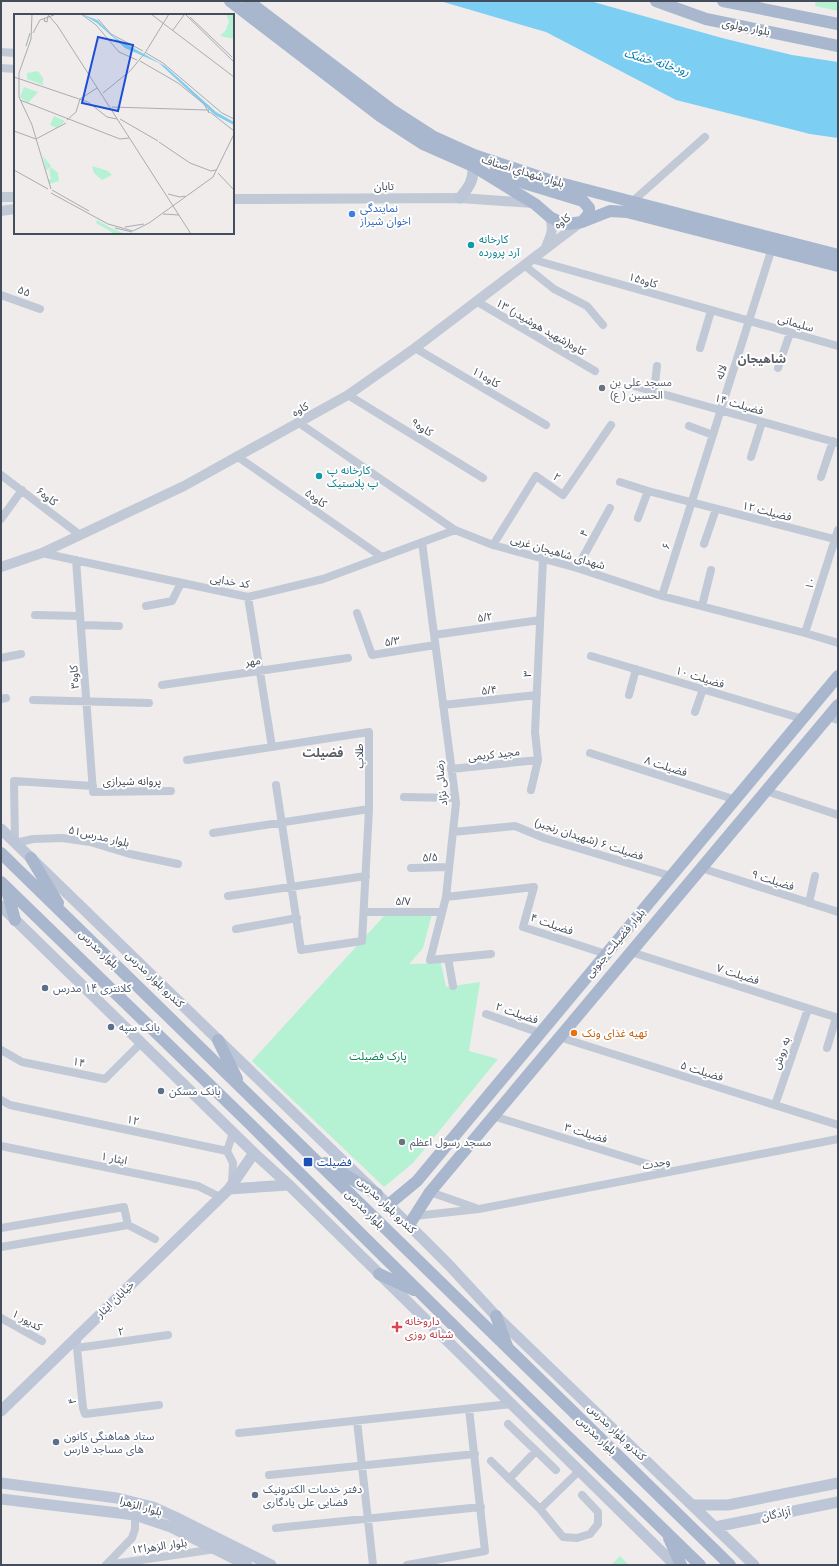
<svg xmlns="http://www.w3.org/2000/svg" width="839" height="1566" viewBox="0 0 839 1566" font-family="Helvetica,'Noto Sans Arabic',sans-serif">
  <rect width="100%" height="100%" fill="#efeceb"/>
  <path fill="#b4f2d3" d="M816,1H838V11L815,6Z
    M432,914L423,948L409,964L441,963L446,987L480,982L469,1051L498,1059L413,1163L384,1187L252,1061L384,916Z
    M620,1556L629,1565H611Z"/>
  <path fill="#7dcef3" d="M440,1H590L722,38L792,55L838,62V138L810,134L676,100L546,32Z"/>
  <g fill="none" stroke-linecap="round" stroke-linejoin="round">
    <path stroke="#c0c9d5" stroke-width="8" d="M1,52L15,53
      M1,68L15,69
      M633,201L705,137
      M531,259L838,346
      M524,265L554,289L587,306L603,325
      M1,295L40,309
      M476,301L595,371
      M415,348L546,425
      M700,348L711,311
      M778,368L790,333
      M634,386L838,443
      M654,392L657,366
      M348,395L483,478
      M299,423L455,530L493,545L577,568L662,596L805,633L838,643
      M689,426L713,435
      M238,457L382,557
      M751,457L762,422
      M1,475L80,535
      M821,477L833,441
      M620,482L648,491L838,540
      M638,518L648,491
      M1,519L22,490
      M422,542L456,803L446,897L430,960L491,954
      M704,544L716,509
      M493,545L536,476L563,495L611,425
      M42,553L248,597L323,579L455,530
      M76,560L93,792L171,791
      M577,568L610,508
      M662,596L772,248
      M248,597L272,747
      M146,606L172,601L181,583
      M702,606L711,570
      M357,613L372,655L435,645
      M35,615L80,616
      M81,625L119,626
      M805,633L838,530
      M434,635L540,620
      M591,656L803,719
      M1,658L21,654
      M162,685L348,658
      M629,695L636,669
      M1,699L6,698
      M33,700L149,703
      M443,705L537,695
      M695,712L703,689
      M828,717L838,720
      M590,753L736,800
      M187,760L369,732V809L362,941L301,950L276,785
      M451,769L538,760
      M93,786L14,781L15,843L33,839L62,838L90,842L130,854L178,864
      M531,790L538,760L535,732L543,559
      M766,791L838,815
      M404,797L455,798
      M453,832L515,826L544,838L671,876
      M213,833L369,809
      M411,868L449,867
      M701,868L838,912
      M228,896L366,876
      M446,897L534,887L523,927L606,954
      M809,903L815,876
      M364,912H442
      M236,929L297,918
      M631,952L838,1018
      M448,958L453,986
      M486,1014L540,1033
      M559,1037L838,1125
      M827,1048L836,1018
      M1,1050L22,1062L105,1079L141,1043
      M1,1100L10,1105L227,1151L233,1163L232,1184
      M775,1105L808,1009
      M493,1116L670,1171
      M1,1146L198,1186L220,1197
      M227,1151L233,1133
      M430,1192L476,1208
      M414,1216L479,1209L838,1139
      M128,1225L155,1239
      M1,1228L124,1207L128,1225L1,1247
      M1,1318L42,1341
      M77,1335V1348L83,1408L85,1414L159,1405
      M77,1348L168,1335
      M357,1421L373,1565
      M508,1424L556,1470
      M239,1433L511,1404
      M491,1461L540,1509L563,1537L577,1538L590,1534L598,1524V1512L582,1495
      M269,1475L475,1454
      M509,1479L536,1451
      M540,1509L579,1471
      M276,1528L481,1507
      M106,1565L216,1549
      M106,1565L132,1538L135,1529V1515
      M407,1565L485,1551L469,1409"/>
    <path stroke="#c0c9d5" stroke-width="10" d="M1,197H15
      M233,199L460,198L533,203
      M1,211L15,209
      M546,247C551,235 554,230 550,217
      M1,567L42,553L184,486L348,395L415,348L581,222"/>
    <path stroke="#bcc6d7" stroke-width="11" d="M460,198C469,187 474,180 473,166
      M1,829L409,1225L449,1265L496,1316L754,1565
      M1,906L254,1153L289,1185L675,1565
      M229,1189L289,1185
      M1,1411L229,1189L254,1153
      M1,1483L117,1498L153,1507L175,1517L271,1565
      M1,1499L135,1515L171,1527L247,1565
      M693,1505H728L838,1483
      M715,1527L838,1502"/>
    <path stroke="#a8b7ce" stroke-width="12" d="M230,1L380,116L423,144L473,166L535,204L550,217L560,222L568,224L582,222L610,211L627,212L838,266
      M248,1L392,110L434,137L474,155L552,181L838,255
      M656,1L706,19L838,46
      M723,1L838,24
      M496,169L524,183L583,201L589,208V214L582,222
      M1,853L730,1565
      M31,858L58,903
      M1,882L251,1125L464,1336L700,1565
      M6,887L15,920
      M218,1040L237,1079
      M325,1163L377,1194
      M388,1205L417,1181L838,676
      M409,1225L430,1192L838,705
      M379,1274L414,1290
      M496,1316L507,1346
      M669,1538L681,1565"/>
  </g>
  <circle fill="#3f7fe0" stroke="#fff" stroke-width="1.5" cx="352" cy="214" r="4"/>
  <g fill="#0f9aa8" stroke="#fff" stroke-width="1.5">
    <circle cx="471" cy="245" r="4"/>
    <circle cx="319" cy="476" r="4"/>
  </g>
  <g fill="#6b7280" stroke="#fff" stroke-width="1.5">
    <circle cx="602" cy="388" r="4"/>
    <circle cx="402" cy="1142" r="4"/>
  </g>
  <g fill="#5c6f8a" stroke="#fff" stroke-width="1.5">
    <circle cx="45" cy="988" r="4"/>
    <circle cx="111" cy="1027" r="4"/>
    <circle cx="161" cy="1091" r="4"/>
    <circle cx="56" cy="1442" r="4"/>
    <circle cx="255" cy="1495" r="4"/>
  </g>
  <circle fill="#e8710a" stroke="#fff" stroke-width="1.5" cx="574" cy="1033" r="4"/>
  <rect fill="#1a4fb4" stroke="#fff" stroke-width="1.5" x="303" y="1157" width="10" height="10" rx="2"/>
  <path fill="#e0444e" stroke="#fff" stroke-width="1.5" d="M395 1321h4v4h4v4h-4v4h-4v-4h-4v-4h4z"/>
  <g text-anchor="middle" stroke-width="4" stroke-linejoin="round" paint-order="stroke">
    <g font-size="11" fill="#434d5b" stroke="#fff">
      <text transform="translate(746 27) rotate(11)" y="4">بلوار مولوی</text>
      <text transform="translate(523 171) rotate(17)" y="4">بلوار شهداي اصناف</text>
      <text x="384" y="190">تابان</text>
      <text transform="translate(562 221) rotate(-36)" y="4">کاوه</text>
      <text transform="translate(643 280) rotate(16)" y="4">کاوه۱۵</text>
      <text transform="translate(24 291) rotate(20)" y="4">۵۵</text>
      <text transform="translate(796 323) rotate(16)" y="4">سلیمانی</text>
      <text transform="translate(541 327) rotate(30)" y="4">۱۳ کاوه(شهید هوشیدر)</text>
      <text transform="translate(721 372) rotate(-72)" y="4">لاله</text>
      <text transform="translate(486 377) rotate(30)" y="4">کاوه۱۱</text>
      <text transform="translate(739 404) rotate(16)" y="4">فضیلت ۱۴</text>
      <text transform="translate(300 409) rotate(-30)" y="4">کاوه</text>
      <text transform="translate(422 427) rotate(32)" y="4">کاوه۹</text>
      <text transform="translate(557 477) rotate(35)" y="4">۲</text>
      <text transform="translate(47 496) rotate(37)" y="4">کاوه۶</text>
      <text transform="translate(316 498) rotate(35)" y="4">کاوه۵</text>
      <text transform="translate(767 511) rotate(14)" y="4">فضیلت ۱۲</text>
      <text transform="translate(584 533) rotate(-61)" y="4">۴</text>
      <text transform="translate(666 546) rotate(-72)" y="4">۶</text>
      <text transform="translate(558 552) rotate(16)" y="4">شهدای شاهیجان غربی</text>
      <text transform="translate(230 581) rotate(9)" y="4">کد خدایی</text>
      <text transform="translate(810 583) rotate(-73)" y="4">۱۰</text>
      <text transform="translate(485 617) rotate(-8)" y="4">۵/۲</text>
      <text transform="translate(392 641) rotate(-9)" y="4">۵/۳</text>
      <text transform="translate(253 661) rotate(-8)" y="4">مهر</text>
      <text transform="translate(527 674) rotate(-88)" y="4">۳</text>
      <text transform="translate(74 677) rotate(-94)" y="4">کاوه۳</text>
      <text transform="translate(700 677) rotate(17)" y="4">فضیلت ۱۰</text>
      <text transform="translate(489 690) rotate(-5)" y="4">۵/۴</text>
      <text transform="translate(494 754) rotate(-6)" y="4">مجید کریمی</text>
      <text transform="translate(359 756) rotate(-91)" y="4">طلاب</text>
      <text transform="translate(666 766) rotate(18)" y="4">فضیلت ۸</text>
      <text x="132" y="785">پروانه شیرازی</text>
      <text transform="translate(441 783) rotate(-96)" y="4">رضائی نژاد</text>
      <text transform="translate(99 836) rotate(13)" y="4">بلوار مدرس۵۱</text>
      <text transform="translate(589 839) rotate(18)" y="4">فضیلت ۶ (شهیدان رنجبر)</text>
      <text transform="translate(430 857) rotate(-3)" y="4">۵/۵</text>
      <text transform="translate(773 880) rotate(18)" y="4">فضیلت ۹</text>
      <text x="403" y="905">۵/۷</text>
      <text transform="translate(552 924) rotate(19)" y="4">فضیلت ۴</text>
      <text transform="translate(615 943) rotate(-50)" y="4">بلوار فضیلت جنوبی</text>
      <text transform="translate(99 949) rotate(44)" y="4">بلوار مدرس</text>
      <text transform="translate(738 974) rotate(18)" y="4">فضیلت ۷</text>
      <text transform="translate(155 979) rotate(44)" y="4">کندرو بلوار مدرس</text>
      <text transform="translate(517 1013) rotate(19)" y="4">فضیلت ۲</text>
      <text transform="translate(781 1053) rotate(-71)" y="4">به روش</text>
      <text transform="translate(79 1062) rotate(12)" y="4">۱۴</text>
      <text transform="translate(702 1071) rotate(17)" y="4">فضیلت ۵</text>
      <text transform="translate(133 1120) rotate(12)" y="4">۱۲</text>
      <text transform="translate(586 1133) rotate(17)" y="4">فضیلت ۳</text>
      <text transform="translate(114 1158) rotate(11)" y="4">ایثار ۱</text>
      <text transform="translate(656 1163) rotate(-11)" y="4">وحدت</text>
      <text transform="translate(387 1205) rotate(44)" y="4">کندرو بلوار مدرس</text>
      <text transform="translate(365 1209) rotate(45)" y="4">بلوار مدرس</text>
      <text transform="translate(115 1299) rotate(-44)" y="4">خیابان ایثار</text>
      <text transform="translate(27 1320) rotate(29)" y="4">کدیور ۱</text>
      <text transform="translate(121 1331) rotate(-8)" y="4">۲</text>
      <text transform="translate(72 1401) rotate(-96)" y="4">۴</text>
      <text transform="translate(617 1432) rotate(44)" y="4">کندرو بلوار مدرس</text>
      <text transform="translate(597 1435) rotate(44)" y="4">بلوار مدرس</text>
      <text transform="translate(141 1506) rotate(16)" y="4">بلوار الزهرا</text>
      <text transform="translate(776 1514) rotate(-11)" y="4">آزادگان</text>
      <text transform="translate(159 1546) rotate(-8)" y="4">بلوار الزهرا۱۲</text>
    </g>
    <g font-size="11" fill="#366cbe" stroke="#fff" text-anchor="start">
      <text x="360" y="212">نمایندگی<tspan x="360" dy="13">اخوان شیراز</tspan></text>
    </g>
    <g font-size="11" fill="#0d838f" stroke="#fff" text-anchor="start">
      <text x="479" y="243">کارخانه<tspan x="479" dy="13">آرد پرورده</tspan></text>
      <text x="327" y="474">کارخانه پ<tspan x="327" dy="13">پ پلاستیک</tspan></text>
    </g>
    <g font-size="11" fill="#5b616d" stroke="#fff" text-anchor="start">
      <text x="610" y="386">مسجد علی بن<tspan x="610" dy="13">الحسین ( ع)</tspan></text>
      <text x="410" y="1146">مسجد رسول اعظم</text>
    </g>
    <g font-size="11" fill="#4e5e75" stroke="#fff" text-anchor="start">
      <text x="53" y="992">کلانتری ۱۴ مدرس</text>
      <text x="119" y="1031">بانک سپه</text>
      <text x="169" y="1095">بانک مسکن</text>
      <text x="64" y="1440">ستاد هماهنگی کانون<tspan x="64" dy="13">های مساجد فارس</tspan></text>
      <text x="263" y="1493">دفتر خدمات الکترونیک<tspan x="263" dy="13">قضایی علی یادگاری</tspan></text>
    </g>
    <g font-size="11" fill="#c56008" stroke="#fff" text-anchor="start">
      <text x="582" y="1037">تهیه غذای ونک</text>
    </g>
    <g font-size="11" fill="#0e8154" stroke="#fff">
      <text x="378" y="1060">پارک فضیلت</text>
    </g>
    <g font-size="11" fill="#164399" stroke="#fff" text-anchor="start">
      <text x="317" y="1166">فضیلت</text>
    </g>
    <g font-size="11" fill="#be3a42" stroke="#fff" text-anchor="start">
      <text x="405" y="1325">داروخانه<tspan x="405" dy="13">شبانه روزی</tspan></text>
    </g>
    <g font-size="12" font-style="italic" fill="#0078b0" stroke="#fff">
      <text transform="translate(657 62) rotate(17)" y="4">رودخانه خشک</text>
    </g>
    <g font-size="12" font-weight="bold" fill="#585b61" stroke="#fff">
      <text x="762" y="363">شاهیجان</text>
      <text x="323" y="757">فضیلت</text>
    </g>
  </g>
  <g transform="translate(14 14)">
    <rect width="220" height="220" fill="#efeceb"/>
    <path d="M212,0H220V25L206,22L212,16L215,7ZM24,57L29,64V71L13,65V59ZM10,73L24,78L14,89L6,83ZM40,102L51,107L43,114L36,111ZM29,142L37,152L36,156L38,154L44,159L45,167L35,170L34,166L37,165L35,155L36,153L32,156ZM78,152L94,157L98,161L88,166L80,159ZM83,206L95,213L111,220H101L82,209Z" fill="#b4f2d3"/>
    <path d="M68,0L83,6L100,23L151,52L202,98L220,108V111L201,101L145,49L111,34L83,9Z" fill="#7dcef3"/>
    <path fill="none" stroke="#aaacb1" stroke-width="1" d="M18,0L17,25L5,59V83L18,111L37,175M33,0L43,11L177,220M67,0L82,11L105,38L123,46M137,0L220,63M171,0L220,48M176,3L218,43M31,4L30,7L33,8L34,2M84,5L97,20L129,37M159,16L170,1M19,19L26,6L40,1M12,32L16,19M132,39L149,49L208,99L220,105M126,47L164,69L190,90L195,99L194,95M0,63L74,88L93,103L103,105M89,79L116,57L131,39L155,0M6,86L106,125L115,124M98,93L193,96M196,98L220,117M106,105L144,127M53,106L62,98L66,85L83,74M0,117L22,125L52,109M145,128L176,149L197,157L202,156M0,156L34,175M204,159L220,176M38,176L75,197M37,179L94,210L119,217L135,209L199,163L220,120M154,180L166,183L171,182M149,200L165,201M111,213L130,210M101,214L118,218"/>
    <path fill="#1d4ed8" fill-opacity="0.15" stroke="#1d4ed8" stroke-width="2" d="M84,23L119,31L104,97L68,89Z"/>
    <rect width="220" height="220" fill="none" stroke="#434d5b" stroke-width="2"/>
  </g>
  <rect width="839" height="1566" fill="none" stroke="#434d5b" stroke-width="4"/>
</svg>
